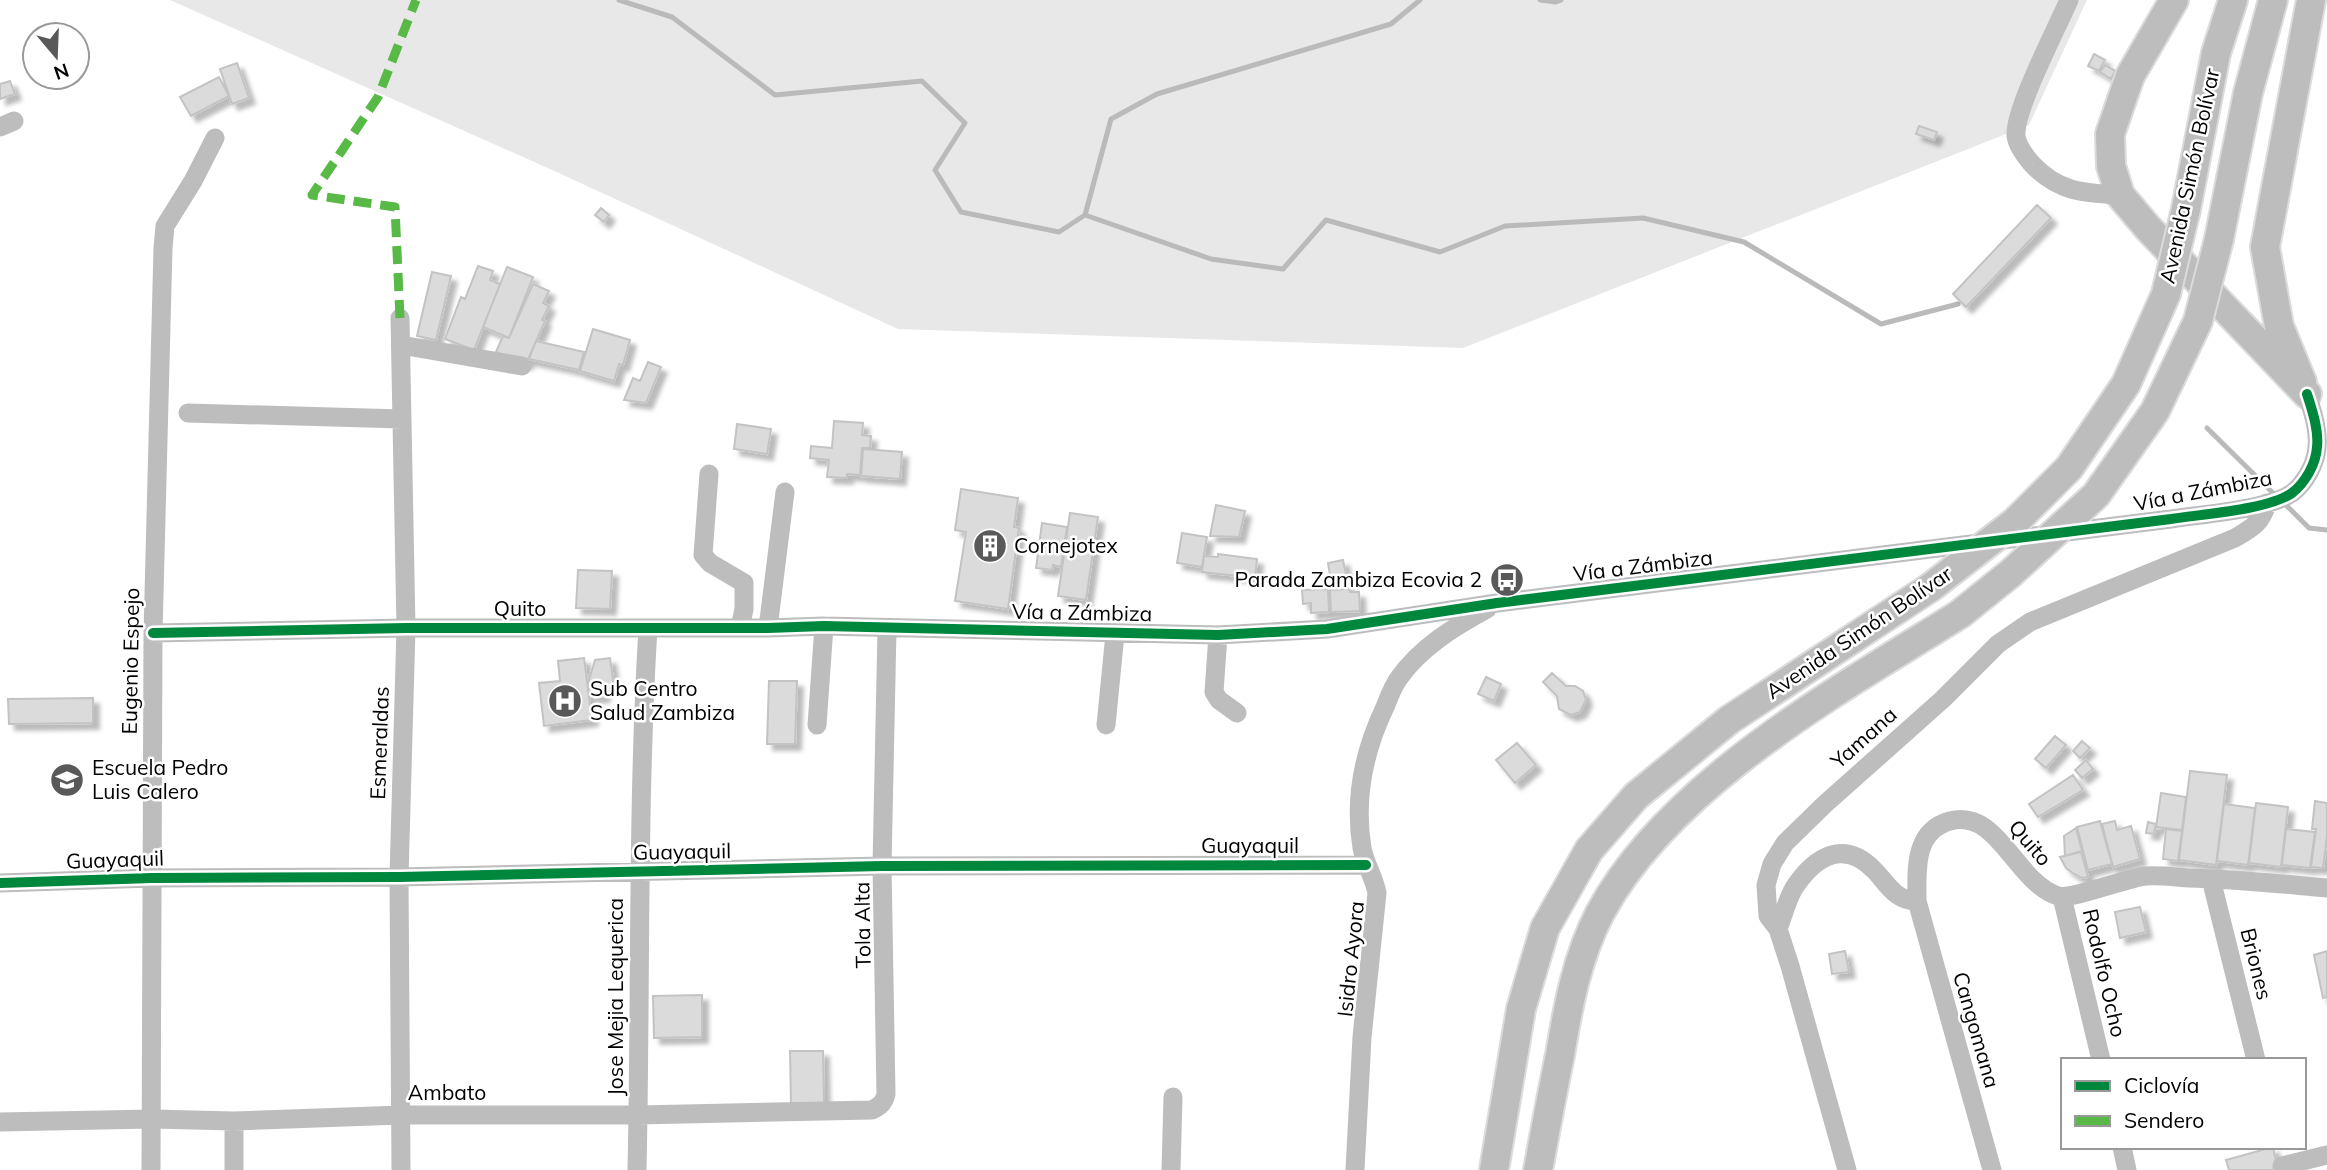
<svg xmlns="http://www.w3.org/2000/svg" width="2327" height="1170" viewBox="0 0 2327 1170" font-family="Mulish,sans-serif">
  <defs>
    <filter id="shadow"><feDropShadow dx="6" dy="6" stdDeviation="2" flood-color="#0004"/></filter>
  </defs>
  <rect width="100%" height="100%" fill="#fff"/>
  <path fill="#e8e8e8" d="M170,0H2087L2029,125L1463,348L898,329L550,169Z"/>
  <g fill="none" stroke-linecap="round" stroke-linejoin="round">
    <path stroke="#bababa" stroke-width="5" d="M619,0L672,17L775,95L922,81L965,123L935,170L961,212L1059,232L1085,215L1211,259L1283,269L1326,220L1440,252L1505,226L1643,218L1744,242L1881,324L1958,304
      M1540,0L1556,2L1561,0
      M1085,215L1111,119L1157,94L1391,24L1420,0
      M2207,428L2275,495
      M2282,501L2309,528L2327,530"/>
  </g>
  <path fill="#dbdbdb" stroke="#c3c3c3" stroke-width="2" filter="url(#shadow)" d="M2094,54L2105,60L2099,71L2088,66Z
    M237,63L249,98L232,104L220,69Z
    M2105,65L2115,71L2111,79L2100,72Z
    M219,77L229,96L191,116L180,97Z
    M10,81L15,94L0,99V84Z
    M1919,126L1937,132L1934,140L1916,134Z
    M2037,205L2051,218L1966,307L1953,294Z
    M601,208L609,215L604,222L595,215Z
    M478,266L493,271L490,280L500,284L474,350L445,339L461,297L465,299Z
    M507,267L533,277L509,338L483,327Z
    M432,272L451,276L436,340L417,336Z
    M533,284L549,291L543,303L549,306L542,320L545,321L526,364L496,352L503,336L509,338Z
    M593,329L630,340L623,365L619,364L614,381L580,371Z
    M536,341L584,352L579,370L529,359Z
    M648,362L661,367L646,403L624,400L633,378L640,381Z
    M834,421L863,423L862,435L871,436L870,448H862L860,475L847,474V478L827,477L829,460L810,458L811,446L832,448Z
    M737,424L771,429L767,454L734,449Z
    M863,449L902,452L900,479L861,476Z
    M961,489L1018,498L1014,527L1019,528L1008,609L955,601L966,532L955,530Z
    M1216,505L1245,511L1239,537L1210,536Z
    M1070,513L1098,517L1086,600L1058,596Z
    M1042,523L1067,527L1061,567L1053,565L1052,570L1036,568Z
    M1182,533L1207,537L1202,567L1177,563Z
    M1218,554L1257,559L1255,578L1202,572L1204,556L1218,557Z
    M1343,560L1348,585L1332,588L1328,563Z
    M578,570L612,571L610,609L576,608Z
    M1512,581L1513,589L1504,591L1502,583Z
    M1328,589L1329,612L1311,613V603L1303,604L1302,590Z
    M1350,589V592H1359L1360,611L1331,612L1330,590Z
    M584,658L592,720L544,726L539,683L560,681L558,661Z
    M610,658L614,686L603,687L604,696L592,697L589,680L595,660Z
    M1552,673L1566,686H1575L1583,691L1586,700L1580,712L1571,715L1559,709L1557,696L1543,682Z
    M1486,677L1501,684L1494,701L1478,694Z
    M769,681H797L795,744H767Z
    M93,698V723L9,724L8,699Z
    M2055,736L2066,745L2046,768L2035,759Z
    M2082,741L2090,748L2080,758L2073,751Z
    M1517,743L1536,765L1515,783L1496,760Z
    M2086,760L2093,769L2082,778L2075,770Z
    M2190,771L2227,775L2216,865L2179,860Z
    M2073,775L2083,790L2038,817L2029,804Z
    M2161,793L2186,797L2182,830L2156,827Z
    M2315,801L2327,803V836L2323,868L2311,867L2316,829H2312Z
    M2256,803L2288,807L2281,867L2249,863Z
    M2224,804L2255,808L2248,865L2217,861Z
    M2100,821L2112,864L2088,870L2077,827Z
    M2115,821L2117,830L2131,826L2140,859L2113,867L2102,824Z
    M2148,822L2156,824L2154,834L2146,833Z
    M2076,828L2082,851L2065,856L2064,836Z
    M2166,829L2182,831L2178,861L2163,859Z
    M2286,829L2315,832L2310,868L2282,865Z
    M2081,852L2088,877L2082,878L2074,874L2066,868L2060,857Z
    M2140,907L2146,932L2120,938L2115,912Z
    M1845,951L1849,972L1832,974L1829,954Z
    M2327,951V997L2323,998L2314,955Z
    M702,995V1037L654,1038L653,996Z
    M790,1051H823L824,1103L791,1104Z
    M2273,1147L2278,1170H2229L2226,1160Z"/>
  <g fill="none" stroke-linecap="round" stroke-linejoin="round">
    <g stroke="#dbdbdb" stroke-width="32">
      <path id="highway" d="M2174,0L2130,76L2110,134L2111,166L2120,195L2148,228L2307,394
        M2186,209L2216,53L2233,0
        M2219,239L2248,93L2273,0
        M2302,382L2279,326L2265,247L2311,0
        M1494,1170L1521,1009L1545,928L1589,850L1636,796L1729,720L1931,587
        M1538,1170C1545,1132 1552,1093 1560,1055C1568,1006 1577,957 1600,913C1669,784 1839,690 1960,614"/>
    </g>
    <path stroke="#bdbdbd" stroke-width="19" d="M2069,0C2057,28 2014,110 2016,136C2017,145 2026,157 2032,164C2058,192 2083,193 2120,195
      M0,127L14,121
      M400,318L406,628L399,877L401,1170
      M401,345L522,366
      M188,413L402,419
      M709,474L703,555L710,563L744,583V609L740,628
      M768,628L785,492
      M153,633L406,628H768L824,626L1218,635L1327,629L1497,603L2171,519C2202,514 2267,510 2292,493C2305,483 2316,464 2317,447C2319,430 2312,410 2307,394
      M1218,635L1214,692L1219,700L1237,713
      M817,725L824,626
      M1106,725L1115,634
      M2211,879L2256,1060
      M0,883L152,878L399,877L882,866L1366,865
      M2062,897L2101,1060
      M1917,901L1992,1170
      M1778,929C1783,916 1787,900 1794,888C1815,856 1844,839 1874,870C1888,884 1895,901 1917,901C1917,871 1913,831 1950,821C1998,808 2015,882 2058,896C2072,900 2126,878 2146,876C2160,875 2175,877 2189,878C2235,879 2281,884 2327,888
      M0,1122L152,1119L234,1121L401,1115H638L872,1110C880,1106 884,1103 886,1094L882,866L887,629
      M2122,1147L2127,1170
      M2282,1166L2327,1155
      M151,1170L153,633L163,248L165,226L193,181L215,138
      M234,1170V1121
      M637,1170C641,989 637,808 648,628
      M1171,1170L1173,1097
      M1355,1170L1362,1037L1377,893C1374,877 1365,864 1362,848C1354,799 1364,751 1385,707C1389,697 1393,686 1399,678C1421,647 1454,627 1487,609
      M1847,1170L1790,966L1778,929L1768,916L1766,885L1772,864L1785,843L1825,804L1943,699L1998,644L2030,622L2235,538C2252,528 2262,523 2267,503"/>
    <use href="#highway" stroke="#bdbdbd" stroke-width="28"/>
    <g stroke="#dbdbdb" stroke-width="32" stroke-linecap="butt">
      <path id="highway-bridge" d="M1931,587L2015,522L2069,468L2126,384L2166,294L2186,209
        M1960,614L2011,573L2096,495L2155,411L2198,321L2219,239"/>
    </g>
    <use href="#highway-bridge" stroke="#bdbdbd" stroke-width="28"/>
    <path stroke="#58b947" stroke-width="9" stroke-dasharray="18 9" stroke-linecap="butt" d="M400,318L395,207L312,195L378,97L416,0"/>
    <g stroke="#fff" stroke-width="15">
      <path id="cycleway" d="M153,633L406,628H768L824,626L1218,635L1327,629L1497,603L2171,519C2202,514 2267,510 2292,493C2305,483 2316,464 2317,447C2319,430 2312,410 2307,394
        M0,883L152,878L399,877L882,866L1366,865"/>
    </g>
    <use href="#cycleway" stroke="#00873e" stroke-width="10"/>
  </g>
  <defs>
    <g id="building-disc" transform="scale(1.75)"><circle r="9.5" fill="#595959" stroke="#fff"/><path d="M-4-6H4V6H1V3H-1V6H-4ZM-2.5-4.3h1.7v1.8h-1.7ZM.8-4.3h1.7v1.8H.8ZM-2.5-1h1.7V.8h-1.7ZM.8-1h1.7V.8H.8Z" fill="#fff"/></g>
    <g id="bus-disc" transform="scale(1.75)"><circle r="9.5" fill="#595959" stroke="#fff"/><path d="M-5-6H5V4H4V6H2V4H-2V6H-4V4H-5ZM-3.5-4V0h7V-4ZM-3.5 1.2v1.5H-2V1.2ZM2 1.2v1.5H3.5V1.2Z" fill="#fff"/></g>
    <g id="hospital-disc" transform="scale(1.75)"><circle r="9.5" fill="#595959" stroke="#fff"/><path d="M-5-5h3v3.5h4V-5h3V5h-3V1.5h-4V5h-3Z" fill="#fff"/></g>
    <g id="school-disc" transform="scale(1.75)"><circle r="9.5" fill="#595959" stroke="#fff"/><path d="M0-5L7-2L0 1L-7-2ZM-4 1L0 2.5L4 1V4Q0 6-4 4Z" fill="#fff"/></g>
  </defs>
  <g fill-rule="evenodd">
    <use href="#building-disc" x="990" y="546"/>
    <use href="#bus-disc" x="1507" y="580"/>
    <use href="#hospital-disc" x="565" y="701"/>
    <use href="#school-disc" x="67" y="780"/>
  </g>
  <g text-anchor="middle" stroke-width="5" stroke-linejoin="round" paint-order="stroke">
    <g font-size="21" fill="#000" stroke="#fff">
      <text transform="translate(2190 176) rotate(-78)" y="7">Avenida Simón Bolívar</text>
      <text transform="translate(2203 491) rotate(-11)" y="7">Vía a Zámbiza</text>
      <text transform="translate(1643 566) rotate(-7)" y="7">Vía a Zámbiza</text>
      <text x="520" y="616">Quito</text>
      <text transform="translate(1082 613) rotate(1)" y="7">Vía a Zámbiza</text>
      <text transform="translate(1859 633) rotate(-34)" y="7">Avenida Simón Bolívar</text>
      <text transform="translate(131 661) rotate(-89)" y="7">Eugenio Espejo</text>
      <text transform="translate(1864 738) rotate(-42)" y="7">Yamana</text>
      <text transform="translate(380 743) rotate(-88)" y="7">Esmeraldas</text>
      <text transform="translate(2030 843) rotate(49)" y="7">Quito</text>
      <text x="1250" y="853">Guayaquil</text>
      <text transform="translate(682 852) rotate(-1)" y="7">Guayaquil</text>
      <text transform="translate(115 860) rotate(-2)" y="7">Guayaquil</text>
      <text transform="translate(863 925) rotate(-91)" y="7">Tola Alta</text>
      <text transform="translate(1351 959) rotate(-84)" y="7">Isidro Ayora</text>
      <text transform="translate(2256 964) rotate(76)" y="7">Briones</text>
      <text transform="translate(2104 973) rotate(77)" y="7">Rodolfo Ocho</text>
      <text transform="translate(616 997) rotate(-90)" y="7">Jose Mejia Lequerica</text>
      <text transform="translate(1976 1030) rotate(74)" y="7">Cangomana</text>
      <text x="447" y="1100">Ambato</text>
    </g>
    <g font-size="21" fill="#000" stroke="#fff" text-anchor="start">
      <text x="1014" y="553">Cornejotex</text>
      <text x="1482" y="587" text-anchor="end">Parada Zambiza Ecovia 2</text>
      <text x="590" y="696">Sub Centro<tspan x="590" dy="24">Salud Zambiza</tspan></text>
      <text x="92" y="775">Escuela Pedro<tspan x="92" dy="24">Luis Calero</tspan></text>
    </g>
  </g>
  <rect x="2061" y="1058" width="245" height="91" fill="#ffffff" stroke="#999999" stroke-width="2"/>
  <rect x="2075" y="1081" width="35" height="10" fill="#00873e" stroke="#999999" stroke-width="2"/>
  <text x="2124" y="1093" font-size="21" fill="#000000">Ciclovía</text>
  <rect x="2075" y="1116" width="35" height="10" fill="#58b947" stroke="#999999" stroke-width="2"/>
  <text x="2124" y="1128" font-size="21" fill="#000000">Sendero</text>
  <g transform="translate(56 56) rotate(161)"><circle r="33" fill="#ffffff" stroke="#999999" stroke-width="2"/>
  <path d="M0-5L12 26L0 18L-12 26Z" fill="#595959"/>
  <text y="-10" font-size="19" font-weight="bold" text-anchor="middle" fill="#000000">N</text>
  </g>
</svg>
